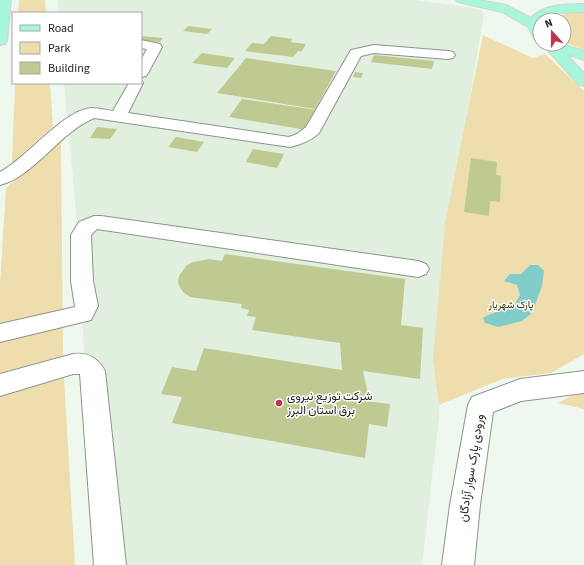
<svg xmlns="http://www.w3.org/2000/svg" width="584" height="565" viewBox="0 0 584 565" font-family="'Source Sans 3',Vazirmatn,sans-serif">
  <rect width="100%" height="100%" fill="#eff8ee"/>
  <path fill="#e1efdf" d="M58,0H416L480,9L484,14L441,272L439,417L422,565H105L85,363L75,200L64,83H141V13H59Z"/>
  <path fill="#eedeae" d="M19,0H45L46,13H18Z
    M569,13H584V50L564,42V20H551L558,16Z
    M483,35L533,58L545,54L584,91V354L551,373L502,379L439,405L433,360L445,223Z
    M15,83H50L53,127L12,163Z
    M61,141L63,356L0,373V284L6,188Z
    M64,378L75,565H0V394Z
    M584,389V409L558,403Z"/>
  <path fill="#81cdca" d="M530,265H538L544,271L542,286L532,313L522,321L498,327L485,323L483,318C488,314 495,314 500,309L494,307L498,304L507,306L515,304L520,295L517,285L504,281L510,274H521Z"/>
  <path fill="#bfc992" d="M188,26L212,29L207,34L183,31Z
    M141,36L163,38L160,42L141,41Z
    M271,36L293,39L290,42L306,44L302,51H298L293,57L245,51L252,43L264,44Z
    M202,53L235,58L227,68L192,63Z
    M374,55L434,61L432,69L371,62Z
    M246,58L336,71L315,109L217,93Z
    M355,72L363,73L361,78L353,77Z
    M242,99L317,110L307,130L229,117Z
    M97,127L117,129L110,139L90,138Z
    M176,137L204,142L197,152L168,147Z
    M253,149L284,154L277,168L246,162Z
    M471,158L497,162L496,175L501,176L500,202L490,201L489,216L464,212Z
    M225,254L405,279L401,325L423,328L420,379L363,371L367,389L366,401L390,404L387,427L369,424L365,458L172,423L182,397L161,394L172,367L196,371L204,348L342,370L340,343L252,330L256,317L247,316L249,310L241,308L242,304L190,297L184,293L180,288L178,282L179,276L187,265L193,262L209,259L222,261Z"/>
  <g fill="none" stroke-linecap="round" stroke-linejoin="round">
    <g stroke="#8c948b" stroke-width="2">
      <path id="minor" d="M141,40L160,44L162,47L148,73L146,76L141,77V60L147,49L141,48Z
        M374,45L448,51L453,52L455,55L453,58L448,59L374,53L361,56L319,133C310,141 302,144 290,147L94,118C59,133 33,177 0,185V172C27,158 62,111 91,108C98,108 106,110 113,111L129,83H141V80L143,83L128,113L289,137L297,134L306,127L351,50Z
        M94,216H101L418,261L426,264L429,269L426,274L418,277L97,229L91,235L93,281L98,306L91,320L0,342V324L75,307L71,281V235L79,222Z
        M73,354C88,352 98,358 105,371L126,565H94L80,374H73L0,396V374Z
        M584,371V393L521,401L493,412L480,505L474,565H442L450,505L468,405L472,397L520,379Z"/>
    </g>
    <g stroke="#d3d3d3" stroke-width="2">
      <path id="major" d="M0,0H11L7,41L5,44L0,45Z
        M456,0H479L506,5L531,18C543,4 567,4 584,4V12L557,13L540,20V41L535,40L528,27L502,12L458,2Z
        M542,44H562L584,51V60L566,54L584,73V86L579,85Z"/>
    </g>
    <use href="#minor" fill="#fff" fill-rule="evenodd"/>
    <use href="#major" fill="#a8f7db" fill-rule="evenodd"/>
  </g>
  <circle fill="#c3334c" stroke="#fff" stroke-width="1.5" cx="279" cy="403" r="4"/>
  <g text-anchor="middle" stroke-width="3" stroke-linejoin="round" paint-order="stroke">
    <g font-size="10" fill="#3b2e00" stroke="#fff">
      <text x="511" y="308">پارک شهریار</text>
    </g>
    <g font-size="12" fill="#222521" stroke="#fff" text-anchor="start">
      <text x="287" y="400">شرکت توزیع نیروی<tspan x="287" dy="14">برق استان البرز</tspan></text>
    </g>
    <g font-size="12" fill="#222521" stroke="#fff">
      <text transform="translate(471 468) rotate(-81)" y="4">ورودی پارک سوار آزادگان</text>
    </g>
  </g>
  <rect x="12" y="12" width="130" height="72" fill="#ffffff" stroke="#a7a8a6"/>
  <rect x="20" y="25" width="20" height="6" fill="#a8f7db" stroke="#a7a8a6"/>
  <text x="48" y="32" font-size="12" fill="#222521">Road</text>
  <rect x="20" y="42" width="20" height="12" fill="#eedeae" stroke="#a7a8a6"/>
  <text x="48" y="52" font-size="12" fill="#222521">Park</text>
  <rect x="20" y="62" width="20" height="12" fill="#bfc992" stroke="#a7a8a6"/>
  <text x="48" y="72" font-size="12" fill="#222521">Building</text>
  <g transform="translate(552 32) rotate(339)"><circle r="19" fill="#ffffff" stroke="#a7a8a6"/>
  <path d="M0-3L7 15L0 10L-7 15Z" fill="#c3334c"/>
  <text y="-6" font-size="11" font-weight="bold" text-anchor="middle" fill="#222521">N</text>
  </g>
</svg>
